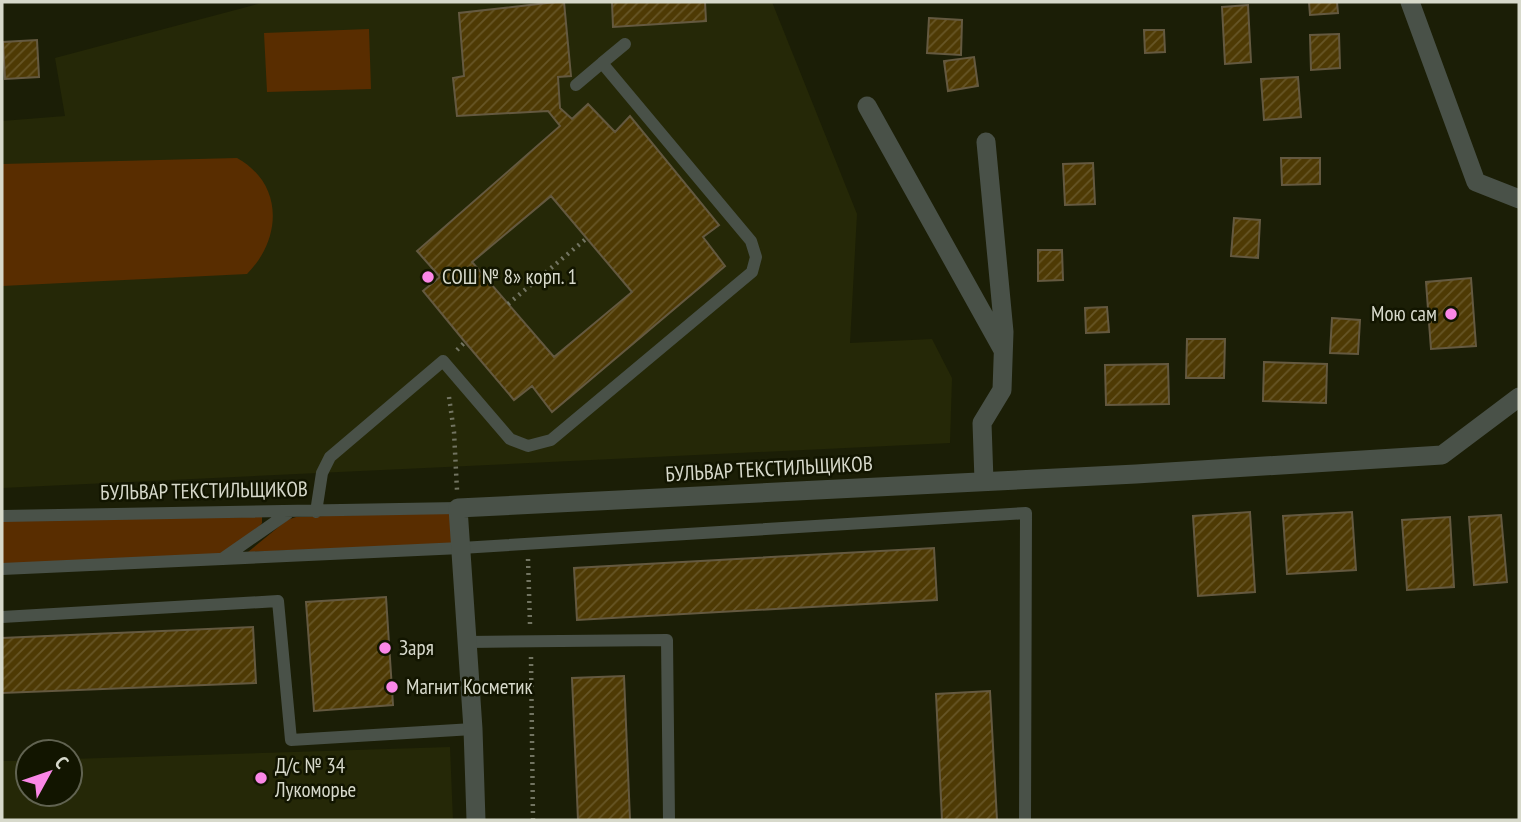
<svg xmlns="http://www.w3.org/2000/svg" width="1521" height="822" viewBox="0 0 1521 822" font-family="'PT Sans Narrow',sans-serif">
  <defs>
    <pattern id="building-hatch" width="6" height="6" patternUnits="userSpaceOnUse" patternTransform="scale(1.75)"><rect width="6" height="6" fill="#4e3a04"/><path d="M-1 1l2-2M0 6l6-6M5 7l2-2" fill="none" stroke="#675627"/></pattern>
  </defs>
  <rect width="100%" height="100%" fill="#1b1e06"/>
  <path fill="#252807" d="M265,2H772L857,214L850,343L932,339L952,378L950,443L2,488V121L65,116L55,58Z
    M450,747L453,820H2V761H28V794H70V759Z"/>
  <path fill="#592d00" d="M369,29L371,89L267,92L264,33Z
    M237,158C284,184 282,239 247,274L2,286V164Z
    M450,512L456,544L248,552L287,520L296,517Z
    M262,517V523L258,528L221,556L2,565V520Z"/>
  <path fill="url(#building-hatch)" stroke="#645940" stroke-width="2" fill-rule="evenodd" d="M556,2H564L571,76L558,77L560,108L572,119L588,104L615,132L630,116L719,225L703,237L725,266L552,412L532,386L514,400L465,342L423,291L440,277L417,251L560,126L548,111L457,116L453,78L464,76L459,13ZM551,196L632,292L554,357L472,262Z
    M612,2H705L706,21L613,27Z
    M1309,2H1337L1338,13L1310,15Z
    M1248,5L1251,62L1225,64L1222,7Z
    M929,18L962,20L961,55L927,53Z
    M1144,30H1164L1165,52L1145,53Z
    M1339,34L1340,68L1311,70L1310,35Z
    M37,40L39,77L5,79L3,42Z
    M974,57L978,86L948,91L944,61Z
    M1298,77L1301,117L1264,120L1261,79Z
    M1281,158H1320V184L1282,185Z
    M1093,163L1095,204L1065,205L1063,164Z
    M1234,218L1260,220L1258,258L1231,256Z
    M1038,250H1062L1063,280L1038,281Z
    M1471,278L1476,346L1431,349L1426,282Z
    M1107,307L1109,332L1086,333L1085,308Z
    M1332,318L1360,320L1358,354L1330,353Z
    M1187,339H1225L1224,378H1186Z
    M1264,362L1327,364L1326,403L1263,401Z
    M1168,364L1169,404L1106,405L1105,365Z
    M1250,512L1255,592L1198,596L1193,516Z
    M1352,512L1356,570L1287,574L1283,516Z
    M1501,515L1507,582L1474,585L1469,517Z
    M1450,517L1454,587L1407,590L1402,520Z
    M934,548L937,600L577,620L574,568Z
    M386,597L393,705L314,711L306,602Z
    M253,627L256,683L2,693V638Z
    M624,676L630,820H578L572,678Z
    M990,691L997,820H942L936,694Z"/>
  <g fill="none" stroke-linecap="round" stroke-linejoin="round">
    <path stroke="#727461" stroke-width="4.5" stroke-dasharray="2 5" stroke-linecap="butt" d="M508,304L587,238
      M457,350L465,342
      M449,397L454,432L457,490
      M528,559L530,624
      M531,657L533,820"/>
    <path stroke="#495148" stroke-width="12" d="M576,85L602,63
      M316,512L322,473L330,457L443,361L510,439L528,446L551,440L752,272L756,257L751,241L602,63L625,44
      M2,516L458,508
      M222,559L288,513
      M2,569L461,548L1026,513L1025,820
      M2,617L278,601L291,740L473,729
      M467,642L667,640L669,820"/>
    <path stroke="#495148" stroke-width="19" d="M1410,2L1476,182L1519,199
      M867,106L1003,350
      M984,481L982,423L1002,390L1004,332L986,142
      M476,820L473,729L458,508L1136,474L1442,455L1519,397"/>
  </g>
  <g fill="#fa87e7" stroke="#121500" stroke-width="2.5">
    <circle cx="428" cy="277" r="7"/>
    <circle cx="1451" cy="314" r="7"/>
    <circle cx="385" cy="648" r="7"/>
    <circle cx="392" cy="687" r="7"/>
    <circle cx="261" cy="778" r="7"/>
  </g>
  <g text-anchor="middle" stroke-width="5" stroke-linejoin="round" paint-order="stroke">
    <g font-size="21" fill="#d7d9cb" stroke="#121500" text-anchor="start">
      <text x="442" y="284">СОШ № 8» корп. 1</text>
      <text x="1437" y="321" text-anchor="end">Мою сам</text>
      <text x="399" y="655">Заря</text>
      <text x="406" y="694">Магнит Косметик</text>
      <text x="275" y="773">Д/с № 34<tspan x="275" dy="24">Лукоморье</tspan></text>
    </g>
    <g font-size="21" fill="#d7d9cb" stroke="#121500">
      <text transform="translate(769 469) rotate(-3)" y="7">БУЛЬВАР ТЕКСТИЛЬЩИКОВ</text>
      <text transform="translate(204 491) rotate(-1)" y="7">БУЛЬВАР ТЕКСТИЛЬЩИКОВ</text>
    </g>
  </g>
  <rect width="1521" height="822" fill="none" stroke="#d7d9cb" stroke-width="7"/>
  <g transform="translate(49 773) rotate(50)"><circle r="33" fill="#121500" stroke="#616351" stroke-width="2"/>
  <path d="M0-5L12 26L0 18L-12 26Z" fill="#fa87e7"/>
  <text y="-10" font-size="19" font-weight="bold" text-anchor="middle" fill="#d7d9cb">С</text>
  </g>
</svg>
